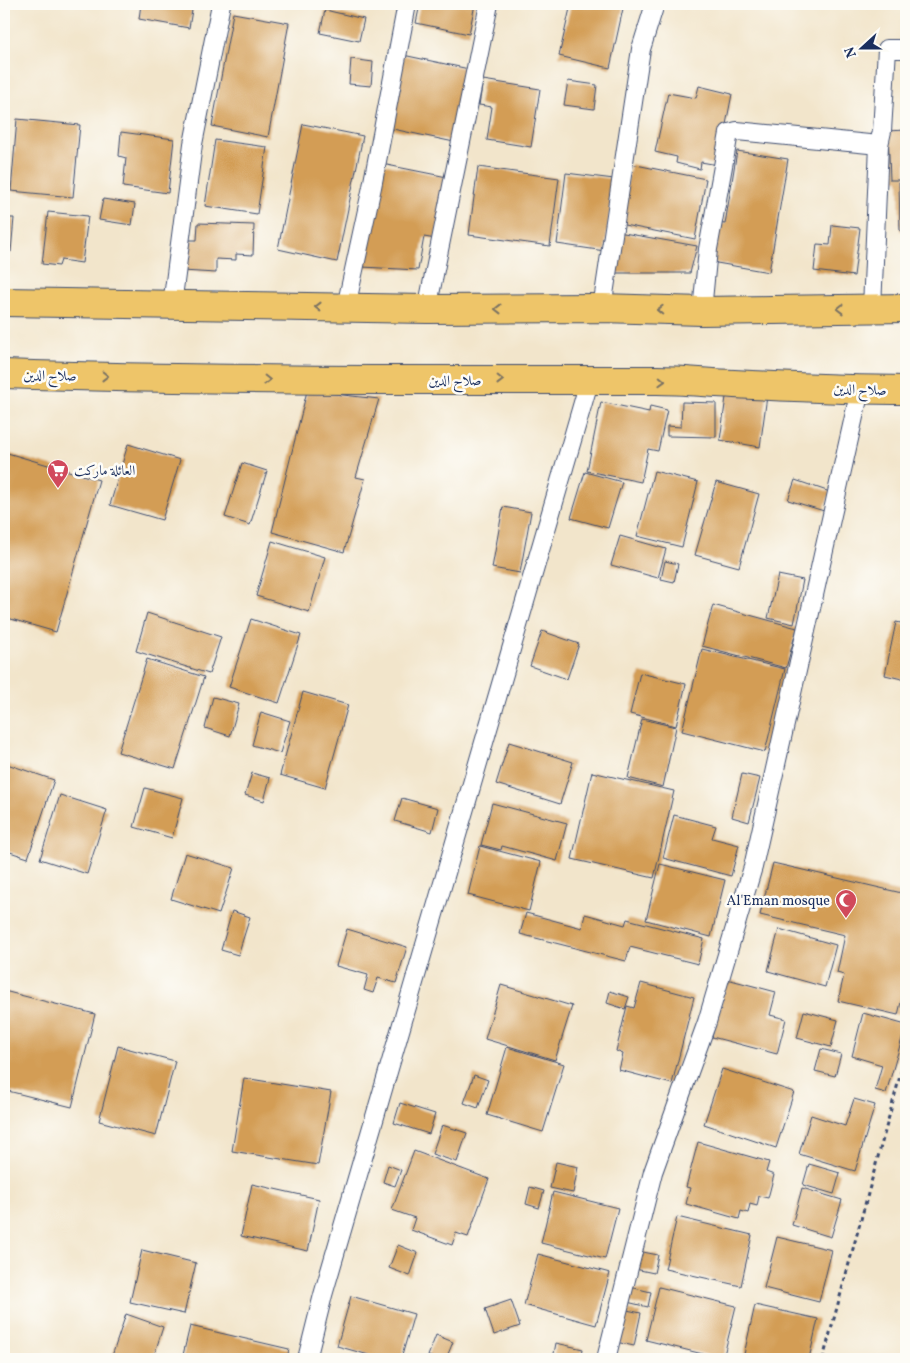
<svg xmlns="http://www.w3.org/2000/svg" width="910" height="1363" viewBox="0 0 910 1363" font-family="Vollkorn,Amiri,serif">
  <rect width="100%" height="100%" fill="#fdfcf7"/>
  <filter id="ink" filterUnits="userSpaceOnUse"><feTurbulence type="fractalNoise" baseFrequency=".02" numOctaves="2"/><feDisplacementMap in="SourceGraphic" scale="10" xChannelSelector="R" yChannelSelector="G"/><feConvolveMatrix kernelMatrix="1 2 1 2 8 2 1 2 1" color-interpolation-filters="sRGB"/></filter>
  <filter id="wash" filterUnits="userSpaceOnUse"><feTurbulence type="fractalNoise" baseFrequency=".0096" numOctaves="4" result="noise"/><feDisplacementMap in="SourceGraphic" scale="20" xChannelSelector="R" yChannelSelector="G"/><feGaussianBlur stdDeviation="1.12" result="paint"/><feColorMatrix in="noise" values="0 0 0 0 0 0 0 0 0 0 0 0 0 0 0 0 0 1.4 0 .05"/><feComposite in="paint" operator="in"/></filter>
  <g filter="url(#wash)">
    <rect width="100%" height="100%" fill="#f2e5cb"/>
    <g id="blocks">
      <path fill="#d39d55" d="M141,4H193L189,28L139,19Z
        M420,4H475L469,34L416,23Z
        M571,4H624L610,68L559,56Z
        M325,10L364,19L359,41L320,33Z
        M233,13L289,23L268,137L212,126Z
        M403,55L469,69L454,142L388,128Z
        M351,59L373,62L371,86L349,84Z
        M483,80L540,89L531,147L487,140L492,107L479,105Z
        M568,81L597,85L594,109L564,105Z
        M699,86L732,94L718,165L701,162L700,169L676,163L677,157L655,152L668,93L696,98Z
        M17,119L80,125L73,197L11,191Z
        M303,124L363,136L337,262L278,249Z
        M906,130V231H900L899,180H890L888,131Z
        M121,132L174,139L168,193L123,187L126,158L119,156Z
        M215,140L267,147L257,214L205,206Z
        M737,151L788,159L769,272L711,262L717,223L725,224Z
        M382,164L447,177L436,239L424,237L418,270L362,267Z
        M631,164L706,179L695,239L619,224Z
        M478,167L559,178L550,246L469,235Z
        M566,173L614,179L605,251L557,244Z
        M103,199L135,204L132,225L99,220Z
        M48,212L88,216L82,263L61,260L59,266L42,264Z
        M4,218H14L11,252L4,251Z
        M198,223L254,225L253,255L236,254V260L216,259V273L182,271L183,240H197Z
        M832,225L860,228L854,276L814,271L817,244L830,245Z
        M618,232L697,246L690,273H612Z
        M727,390L767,396L760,447L720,440Z
        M307,391L379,399L356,477L365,479L344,552L272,532Z
        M601,402L649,412L650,406L667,410L658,451L648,449L641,482L587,471Z
        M682,402L716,403V437L667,436V426L681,427Z
        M128,444L180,460L162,520L110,505Z
        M4,452L99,480L56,632L4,617Z
        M242,463L267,471L250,525L225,517Z
        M654,471L698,482L682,547L637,536Z
        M585,472L622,482L608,528L571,518Z
        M795,480L830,492L824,511L788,500Z
        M716,482L759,494L739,567L695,555Z
        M503,507L531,512L520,573L492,568Z
        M620,536L666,549L658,578L611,565Z
        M272,541L325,557L309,612L256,596Z
        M665,561L678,564L674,582L661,579Z
        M778,575L803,580L794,624L768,618Z
        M713,605L797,628L786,668L702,646Z
        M147,613L221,637L209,674L136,651Z
        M251,619L301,635L279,703L229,687Z
        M896,622L906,624V680L885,675Z
        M542,631L579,644L567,679L530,666Z
        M702,649L785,669L765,752L682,731Z
        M147,659L204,677L175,769L118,752Z
        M640,673L686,684L676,726L630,714Z
        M303,692L348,705L325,788L280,775Z
        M213,697L239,704L230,736L205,728Z
        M261,712L290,721L280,753L252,745Z
        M642,719L676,727L663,787L628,778Z
        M509,742L573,762L560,804L496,784Z
        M7,764L54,780L28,858L4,850V775Z
        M592,772L674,791L654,878L572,859Z
        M252,773L270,778L264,801L245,795Z
        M742,774L760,778L749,822L732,817Z
        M145,788L183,798L172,838L134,827Z
        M60,795L107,810L87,874L40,859Z
        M402,798L438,808L432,832L395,821Z
        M492,803L567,823L557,861L502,846L501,850L481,845Z
        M674,815L716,826L712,838L739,845L731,876L663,858Z
        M480,846L541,862L529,911L468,895Z
        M185,853L234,868L219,914L171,899Z
        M773,863L906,894V981L898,1015L838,1001L844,975L837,973L845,935L760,915Z
        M660,864L725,880L711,937L646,920Z
        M232,911L250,917L238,955L221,950Z
        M526,913L582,928L585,914L625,925L627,919L704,939L698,964L630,947L626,961L520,934Z
        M347,929L407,947L396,983L378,978L373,993L364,990L368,975L336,966Z
        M779,929L836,945L825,987L768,971Z
        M727,979L776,992L770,1015L786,1019L777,1054L712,1037Z
        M641,983L694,997L672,1084L619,1070L623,1054L616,1051L627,1006L634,1008Z
        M501,985L572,1006L555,1060L485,1039Z
        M4,991L95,1014L72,1107L4,1090Z
        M610,991L629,997L625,1009L607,1003Z
        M804,1011L838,1020L831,1047L797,1038Z
        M863,1013L906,1025L886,1093L875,1090L882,1065L852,1056Z
        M118,1046L175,1061L156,1136L99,1121Z
        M507,1047L564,1064L543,1132L487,1115Z
        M821,1049L841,1054L835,1076L815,1071Z
        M722,1069L794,1092L776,1148L704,1124Z
        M474,1075L488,1080L478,1108L464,1103Z
        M244,1078L331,1092L318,1165L232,1151Z
        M854,1099L875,1105L855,1171L799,1154L811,1115L845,1126Z
        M400,1103L435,1114L429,1134L394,1123Z
        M442,1125L467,1133L457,1162L432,1154Z
        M698,1142L769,1162L766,1172L774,1175L768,1198L759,1196L757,1206L750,1204L748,1213L741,1211L739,1219L686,1204L690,1188L686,1187Z
        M414,1151L489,1179L468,1237L456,1233L452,1245L411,1230L415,1218L392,1210Z
        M556,1162L578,1167L573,1193L550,1188Z
        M809,1164L840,1173L834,1194L803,1185Z
        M388,1165L401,1170L395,1186L383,1182Z
        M252,1184L319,1199L308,1251L241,1236Z
        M530,1187L544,1191L539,1208L526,1204Z
        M802,1188L842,1200L831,1237L792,1225Z
        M553,1192L618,1208L605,1259L541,1243Z
        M677,1217L752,1235L741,1286L665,1269Z
        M777,1237L832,1250L819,1302L764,1288Z
        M398,1245L418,1253L410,1276L389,1268Z
        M142,1250L196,1263L184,1314L130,1302Z
        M638,1251L658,1255L654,1273L635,1269Z
        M538,1254L610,1273L596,1325L524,1305Z
        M630,1287L651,1292L648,1307L627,1302Z
        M659,1287L736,1306L723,1359L646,1340Z
        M351,1296L414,1314L401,1359H383L337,1346Z
        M511,1300L520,1326L494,1335L485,1309Z
        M755,1305L818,1319L809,1359H743Z
        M622,1309L641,1313L634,1346L616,1342Z
        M126,1314L163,1327L153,1359H111Z
        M190,1326L289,1349L287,1359H182Z
        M436,1335L453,1342L446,1359H437L428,1356Z
        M556,1343L583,1349L581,1359H553Z
        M501,1355L516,1359H500Z"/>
    </g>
  </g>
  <g filter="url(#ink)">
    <use href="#blocks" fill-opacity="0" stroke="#3b4a6e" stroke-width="1"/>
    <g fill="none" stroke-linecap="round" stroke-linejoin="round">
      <g stroke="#3b4a6e" stroke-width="20">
        <path id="service" d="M172,305L193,144L221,4
          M346,307L372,187L407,4
          M602,308L641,49L655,4
          M872,308L879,145L882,131L887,49H906
          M427,309L489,4
          M702,311L708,249L729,133L737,131L879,145
          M307,1359L323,1295L589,382
          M606,1359L653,1172L707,1022L753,867L860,390"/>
      </g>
      <g stroke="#3b4a6e" stroke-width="30">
        <path id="trunk" d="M4,302L427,309L602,308L702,311L906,308
          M4,374C221,381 439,380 657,380C683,380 708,383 734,384C791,387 849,390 906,390"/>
      </g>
      <path stroke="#3b4a6e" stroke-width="3" stroke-dasharray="4 4" stroke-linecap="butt" d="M823,1359L906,1054"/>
      <use href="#service" stroke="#fff" stroke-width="18"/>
      <use href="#trunk" stroke="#eec569" stroke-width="28"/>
    </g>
    <defs><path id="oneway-chevron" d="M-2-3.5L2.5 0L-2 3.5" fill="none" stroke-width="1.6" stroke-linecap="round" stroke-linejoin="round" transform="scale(1.25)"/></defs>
    <g stroke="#7a7263">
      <use href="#oneway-chevron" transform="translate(318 307) rotate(-179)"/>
      <use href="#oneway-chevron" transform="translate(498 309) rotate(180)"/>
      <use href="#oneway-chevron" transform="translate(840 309) rotate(179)"/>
      <use href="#oneway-chevron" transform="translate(660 310) rotate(-178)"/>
      <use href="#oneway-chevron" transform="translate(105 376) rotate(1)"/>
      <use href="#oneway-chevron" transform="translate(267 380) rotate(1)"/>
      <use href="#oneway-chevron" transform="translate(500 380) rotate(1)"/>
      <use href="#oneway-chevron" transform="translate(662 381) rotate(2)"/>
    </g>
  </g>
  <defs>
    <g id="supermarket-pin" transform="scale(1.125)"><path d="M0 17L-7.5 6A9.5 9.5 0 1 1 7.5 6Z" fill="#d1495b" stroke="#fdfcf7"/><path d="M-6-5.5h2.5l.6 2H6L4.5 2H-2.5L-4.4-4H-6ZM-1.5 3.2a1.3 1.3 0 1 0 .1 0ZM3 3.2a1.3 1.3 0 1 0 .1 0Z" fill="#fff"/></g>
    <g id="mosque-pin" transform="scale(1.125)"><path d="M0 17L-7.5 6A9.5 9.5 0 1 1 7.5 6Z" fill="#d1495b" stroke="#fdfcf7"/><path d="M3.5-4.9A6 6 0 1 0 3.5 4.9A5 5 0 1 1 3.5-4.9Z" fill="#fff"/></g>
  </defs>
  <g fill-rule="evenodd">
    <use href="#supermarket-pin" x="58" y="470"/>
    <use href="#mosque-pin" x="846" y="900"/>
  </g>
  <g text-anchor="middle" stroke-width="5" stroke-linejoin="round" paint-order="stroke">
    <g font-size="14" fill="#1b2f5e" stroke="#fdfcf7">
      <text transform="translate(50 375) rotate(1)" y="5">صلاح الدين</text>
      <text x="455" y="385">صلاح الدين</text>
      <text transform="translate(860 389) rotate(2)" y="5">صلاح الدين</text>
    </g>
    <g font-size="14" fill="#1b2f5e" stroke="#fdfcf7" text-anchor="start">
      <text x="74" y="475">العائلة ماركت</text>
      <text x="830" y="905" text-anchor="end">Al'Eman mosque</text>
    </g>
  </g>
  <rect width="910" height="1363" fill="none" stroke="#fdfcf7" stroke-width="20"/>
  <g transform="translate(862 48) rotate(249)" stroke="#fdfcf7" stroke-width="4" paint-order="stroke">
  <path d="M0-4L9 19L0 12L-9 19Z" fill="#1b2f5e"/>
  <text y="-8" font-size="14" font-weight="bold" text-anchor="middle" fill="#1b2f5e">N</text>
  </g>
</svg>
